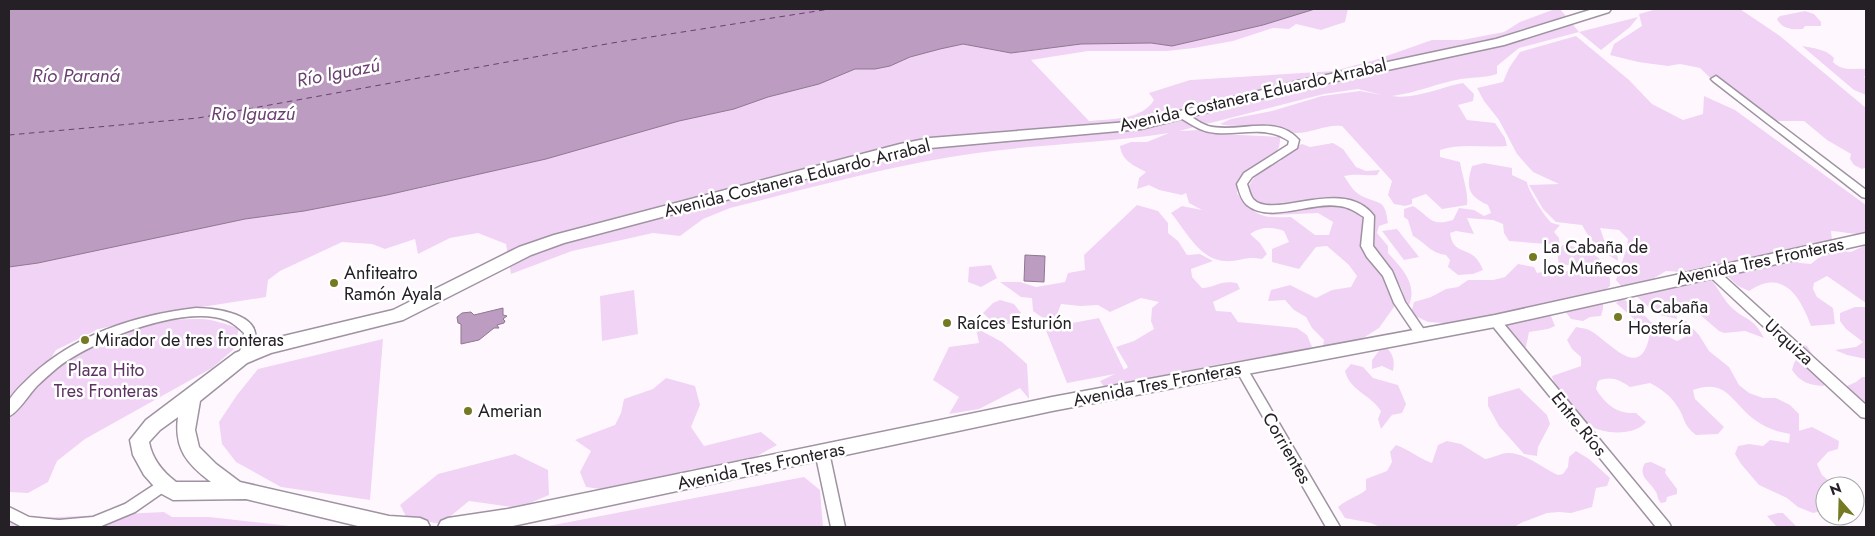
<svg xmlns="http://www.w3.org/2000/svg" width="1875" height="536" viewBox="0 0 1875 536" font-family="Jost,sans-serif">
  <rect width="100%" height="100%" fill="#fef8fe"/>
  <path fill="#f1d3f5" d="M1315,9H1348L1345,22L1321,30L1296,24L1289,29L1273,28L1233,41L1194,48L1167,51H1088L1031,60L1089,121C1111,119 1142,120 1154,100L1149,93L1190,80L1334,71L1375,60L1432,40H1462L1504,32L1520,22L1555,9H1560L1579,32L1638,17L1630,27L1601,50L1579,32L1519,48L1497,66V74C1485,78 1474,77 1461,79C1438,83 1416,93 1392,96C1414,100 1441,87 1463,83L1474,94L1473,101L1458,105L1467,120L1495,123L1505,138L1507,146C1485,148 1461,143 1440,150V157L1460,162C1462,175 1469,194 1467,205L1442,209L1426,194L1412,199V204L1405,206L1394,204L1388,195L1392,181L1342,126C1326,124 1312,133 1296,133C1287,133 1276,127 1266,126C1250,124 1235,128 1220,124L1231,119L1272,111L1322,96L1360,91L1382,95L1358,89L1324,94L1179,131L1199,130L1219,134L1280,137C1281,160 1259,169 1240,178L1237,193C1256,217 1261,218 1291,217L1315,235H1329L1333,222L1318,213L1273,215L1266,214V211L1337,205L1356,209L1365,218L1363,236L1396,289L1394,307L1379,328L1357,342L1323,346L1324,340L1312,328L1306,317L1294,310L1285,300L1268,301L1271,290L1290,285L1316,298L1332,290L1351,287L1357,276L1349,265L1327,246L1316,247L1299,269L1272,262V249L1289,242L1284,231C1272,227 1261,226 1250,234L1260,243L1267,254L1262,259C1247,256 1244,260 1231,261C1201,264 1187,232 1171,213L1182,206L1202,210L1189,203L1186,193L1182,195L1159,190L1149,185L1137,189L1139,178L1146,172C1133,165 1122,161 1120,146L1131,142H1147L1169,133C1106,143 1041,144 977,153C896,164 810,188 730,208L703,219L680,236L653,233L572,251L511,274L506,244L478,233L450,238L418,254L415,239L385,249L372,244L342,242L280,271L268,280L266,297L170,312L99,329L56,350L43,371C93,342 141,317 201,319C213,319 227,325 239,328L234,349L212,368L85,439L57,461L48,482L28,493L9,492V267L38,263L245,219L304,211L416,189L546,159L679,121L734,109L768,97L819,84L855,69H875L890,66L910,57L940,49L963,44L1011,53L1081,44L1151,43L1172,46L1263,25Z
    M1657,9H1740L1780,36L1866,108V167L1862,169L1854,165L1850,159L1851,154L1827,140L1804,121H1780L1766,119L1741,99L1725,92L1700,68L1680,64L1668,66L1638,62L1610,55L1614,44L1642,26L1639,14Z
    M1805,11L1814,14L1821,22V26H1805L1803,29C1792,30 1782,29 1777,19L1780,16Z
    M1576,36L1629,80L1652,104L1683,120L1703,114L1704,96L1735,110L1866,205V233C1854,236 1843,231 1831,231L1832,240L1754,258L1722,263L1717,270L1683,272L1666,271L1651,280L1638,283L1706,275C1717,284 1721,296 1730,306C1745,321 1753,316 1764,338L1745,331L1724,333L1719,331L1691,307H1676L1677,319L1656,314L1632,292V284L1622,287L1616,280L1627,247L1628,239L1619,230L1600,228L1604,240L1617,253L1618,261C1601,251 1591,242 1582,225L1556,222L1543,209L1529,185L1559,184L1533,172L1517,154L1499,120L1484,101L1477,88L1503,82L1509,68L1520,52Z
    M1802,46C1813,48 1826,49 1834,58L1833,62C1843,72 1854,68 1866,69V76H1864L1866,81V95L1854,90Z
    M1333,143L1343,149L1356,167L1366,171L1380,170L1377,175C1365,176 1356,173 1344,176C1349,183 1352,190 1360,195C1378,205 1385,197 1388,223L1379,226L1377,233L1388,246V253C1401,267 1418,284 1409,305C1403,298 1404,291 1399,284C1392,273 1376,256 1373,245C1371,236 1374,227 1375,218L1366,206L1330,198L1260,205L1253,199L1248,189C1253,173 1267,167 1281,161L1284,153L1302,144L1310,147Z
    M1484,163L1512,168V175L1527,182C1527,189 1546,219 1552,223C1554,224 1557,224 1560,225L1554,232L1559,238L1560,245L1509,241L1504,233L1503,224L1493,220L1467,218L1474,234L1456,231L1450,233C1454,259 1472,242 1483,270L1473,274L1458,275L1448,267L1450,260L1446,255C1430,253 1426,243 1413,236L1408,220L1404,217V209L1413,206C1431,217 1430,227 1453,220L1459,208L1474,210L1484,216L1491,213L1488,205C1467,196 1466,186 1472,166Z
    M1137,205L1158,211L1168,223V233L1178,241L1187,255L1200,254L1213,261L1191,269L1192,277L1202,288C1218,287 1219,280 1237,283L1240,289L1213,302L1216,311L1231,312L1238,322L1297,328L1307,335L1312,347L1289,354L1230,362L1104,387L1100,381L1115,374L1067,383L1045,328L1099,318L1124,370L1128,367L1116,347L1134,341L1154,329L1151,321L1152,308L1159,302L1141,298L1110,312L1098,305L1080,306L1061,304L1057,314L1050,323L1033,311L1032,298L1021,297L1000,282H1020L1036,287L1065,282L1068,273L1085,270L1084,255Z
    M1397,229L1419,257L1404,260L1382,231Z
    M1563,245C1587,247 1612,259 1610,286L1603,292L1565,298L1558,307L1549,311L1555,326L1548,329L1529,332L1526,347L1519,350L1507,346L1485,318L1469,319L1458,324L1428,322L1411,314L1414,302L1431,297L1446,289L1458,287L1468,280H1493L1505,277L1518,264L1534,267L1537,273L1555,270L1574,272L1575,265H1559L1557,251Z
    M1866,245V303L1827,276L1814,283L1813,289L1817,297L1833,308L1835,324L1811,326C1800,296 1783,268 1749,291L1738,286L1719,268L1787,259L1800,263L1811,264L1822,255L1840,251L1851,252Z
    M991,265L997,278L981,287L968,282L969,267Z
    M634,290L638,334L602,341L600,296Z
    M1621,298C1643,309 1655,331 1677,341L1685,337L1677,323L1683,318L1699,335L1709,351L1729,367L1739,385L1749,393L1763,398H1776L1790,405L1799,414V431L1795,432L1812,427L1839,441L1838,449L1828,452L1817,464L1822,475L1835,486H1825L1823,511L1813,513L1798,507L1787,498L1759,485L1741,464L1735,454L1738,446L1749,444L1763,446L1770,440L1789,443L1790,434C1776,432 1762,426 1751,417C1730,399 1725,379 1693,390L1695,399L1724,427L1718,434L1696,435C1682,424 1686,419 1677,406C1670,395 1661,389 1650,383L1630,387C1618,379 1611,376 1598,381L1596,389C1606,405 1617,414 1636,413L1646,422C1633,438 1597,434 1582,421C1572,412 1555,388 1552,376L1581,366V357L1572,349L1567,340L1576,327C1579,328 1584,328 1587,329C1607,337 1641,387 1650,333L1616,303Z
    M1000,300L1014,304L1021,313L1016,323L996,325L983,313L993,303Z
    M1603,301V309L1601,316L1590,317L1583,321L1571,319L1565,311Z
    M1855,307H1866V359L1847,355L1835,350L1856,347L1863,342L1846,329L1840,321V313Z
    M976,328L1002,342L1027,364L1029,399L1020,388L979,409L949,414L959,397L933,380L949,347L979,343Z
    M383,339L370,500L281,487L236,462L222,444L219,422L237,395L258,369Z
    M1793,342L1807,346L1829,381L1823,386C1809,385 1800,382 1792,370L1794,363L1798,357Z
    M1385,346C1393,354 1395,359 1393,371L1382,366L1372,369V360L1382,347Z
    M1351,364L1363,367L1373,378L1398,385L1406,404L1402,413L1392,415L1381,429L1378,419L1381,411C1370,394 1350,391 1345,371Z
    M1862,377H1866V427L1865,415L1838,390L1856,382Z
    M666,378L695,386L700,405L691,427L704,446L761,432L777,445L757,456L720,467L691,469L667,481L622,492L586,487L580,472L591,451L575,440L615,425L621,413L624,399L653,389Z
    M1519,388L1547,415L1550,424L1538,447L1537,456L1524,454L1499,426L1488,406V397Z
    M1447,441L1461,444L1485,459C1492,458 1501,453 1508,453C1526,453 1542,468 1558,475L1563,474L1568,467L1569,457L1576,451L1589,459L1610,478L1607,486L1596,488L1592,507L1571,513L1559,512L1547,513L1523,522L1514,527H1380L1371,523L1345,518L1338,507C1347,499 1357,497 1366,490V479L1387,471L1392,462L1390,452L1396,445C1410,450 1418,458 1432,463L1438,445Z
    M515,454L548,470L549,495L518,508L469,501L441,524L407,518L400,505L438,474Z
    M1651,462L1666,469L1665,473L1677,489V494L1667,497L1666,502L1661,503C1657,499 1658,496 1656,492C1650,481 1637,477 1645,463Z
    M804,477L820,490L823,527H543Z
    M164,512L172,517H209L299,527H9V516L18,519Z
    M1778,513H1783L1797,527H1777L1767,516Z"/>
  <path fill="#bc9cc0" stroke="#8f7792" d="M9,9H1315L1263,25L1172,46L1151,43L1081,44L1011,53L963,44L940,49L910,57L890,66L875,69H855L819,84L768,97L734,109L679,121L546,159L387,195L304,211L245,219L38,263L9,267Z
    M1025,255L1045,256L1044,282L1024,281Z
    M503,308V315L507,316L503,319L505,321L504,323L497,325L499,328H494L479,340L461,344V324L458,323L457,317L462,313L471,312L474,315Z"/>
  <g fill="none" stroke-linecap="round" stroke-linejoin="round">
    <path stroke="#6a4070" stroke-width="1" stroke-dasharray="5.5 4.5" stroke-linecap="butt" d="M9,135L198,118L612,43L830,9"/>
    <g stroke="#9f92a1" stroke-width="3">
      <path id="street" d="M1716,76L1866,190V198L1862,197L1713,81L1711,79Z
        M1180,111C1190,114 1198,123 1208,126C1237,134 1276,113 1299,140L1297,148L1252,177L1247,184C1249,189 1250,195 1253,199C1273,221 1344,175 1374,216L1373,246L1392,271L1405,302L1427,334L1425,337H1417L1394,303L1383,276L1367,257L1361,246L1364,217C1356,212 1349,207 1339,206C1312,201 1270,224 1247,205C1241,200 1239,191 1237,184L1244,173L1288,145L1289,141C1266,125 1241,135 1216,133C1200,132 1190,123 1177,116L1175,114Z
        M1711,267L1715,268L1866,405V418L1861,417L1707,274L1705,271Z
        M196,308C229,309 277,319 245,361H237L235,358L243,346L244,333C240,329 232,322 226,320C183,304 91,341 57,368C50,374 43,380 37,386C30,393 17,414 9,416C9,412 8,405 9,401C13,392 25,382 32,375C77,334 136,315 196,308Z
        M1495,317L1499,318L1669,523L1671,527H1656L1491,324L1489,321L1491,318Z
        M1241,363L1245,365L1340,527H1326L1235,368L1237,365Z
        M822,446L827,448L829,452L845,527H831L815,452L817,448Z
        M163,479L168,481L170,485L168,489L135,512L99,527H22L9,520V507L29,517L59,520L93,517L125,504Z"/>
    </g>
    <g stroke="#9f92a1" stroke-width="3">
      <path id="secondary" d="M1593,9H1611L1609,12L1504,45L1299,89L1141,129L930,148L900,154L564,243L531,255L403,320L271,353L247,363L200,401L195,430L199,447L216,464L240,482L389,516L420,518L427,521L430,527H362L246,499L173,500L160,493L144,475L133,455L130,440L146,420L235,353L267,340L393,310L519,247L554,235L900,144L930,138L1141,121L1298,81L1496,39ZM178,417C174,449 187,464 211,482H176C163,472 152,459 149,442L160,430Z
        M1866,233V244L1495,327L1052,411L508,527H438L441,521L448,518L508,509L1052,397L1495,315Z"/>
    </g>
    <use href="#street" fill="#fff" fill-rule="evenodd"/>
    <use href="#secondary" fill="#fff" fill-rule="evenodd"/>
  </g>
  <g fill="#747922" stroke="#fff" stroke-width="2">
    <circle cx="1533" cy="257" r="5"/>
    <circle cx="334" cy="283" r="5"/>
    <circle cx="1618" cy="317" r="5"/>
    <circle cx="947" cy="323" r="5"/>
    <circle cx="85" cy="340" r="5"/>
    <circle cx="468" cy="411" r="5"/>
  </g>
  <g text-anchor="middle" stroke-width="5" stroke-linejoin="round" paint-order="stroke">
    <g font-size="18" fill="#252026" stroke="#fff">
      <text transform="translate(1253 95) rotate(-13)" y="6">Avenida Costanera Eduardo Arrabal</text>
      <text transform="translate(797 178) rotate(-14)" y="6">Avenida Costanera Eduardo Arrabal</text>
      <text transform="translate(1760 261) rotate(-12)" y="6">Avenida Tres Fronteras</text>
      <text transform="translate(1789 342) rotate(42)" y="6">Urquiza</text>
      <text transform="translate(1157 384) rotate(-11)" y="6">Avenida Tres Fronteras</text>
      <text transform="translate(1579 424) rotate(51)" y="6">Entre Ríos</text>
      <text transform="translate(1287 448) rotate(60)" y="6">Corrientes</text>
      <text transform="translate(761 466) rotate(-12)" y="6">Avenida Tres Fronteras</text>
    </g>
    <g font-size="18" fill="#252026" stroke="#fff" text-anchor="start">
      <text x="1543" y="253">La Cabaña de<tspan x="1543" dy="21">los Muñecos</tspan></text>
      <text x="344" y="279">Anfiteatro<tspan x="344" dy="21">Ramón Ayala</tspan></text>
      <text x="1628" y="313">La Cabaña<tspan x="1628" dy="21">Hostería</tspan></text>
      <text x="957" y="329">Raíces Esturión</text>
      <text x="95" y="346">Mirador de tres fronteras</text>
      <text x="478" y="417">Amerian</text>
    </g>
    <g font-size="18" fill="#5c3262" stroke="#fff">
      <text x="106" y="376">Plaza Hito<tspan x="106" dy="21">Tres Fronteras</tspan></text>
    </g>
    <g font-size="19" font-style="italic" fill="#6a4070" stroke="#fff">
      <text transform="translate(338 72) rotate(-11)" y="7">Río Iguazú</text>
      <text x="76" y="82">Río Paraná</text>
      <text x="253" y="120">Rio Iguazú</text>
    </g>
  </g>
  <rect width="1875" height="536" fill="none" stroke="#252026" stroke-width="20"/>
  <g transform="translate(1840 501) rotate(340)"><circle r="24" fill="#ffffff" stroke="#a8a6a8"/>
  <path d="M0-4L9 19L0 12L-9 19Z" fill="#747922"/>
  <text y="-8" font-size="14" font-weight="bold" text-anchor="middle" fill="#252026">N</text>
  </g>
</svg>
